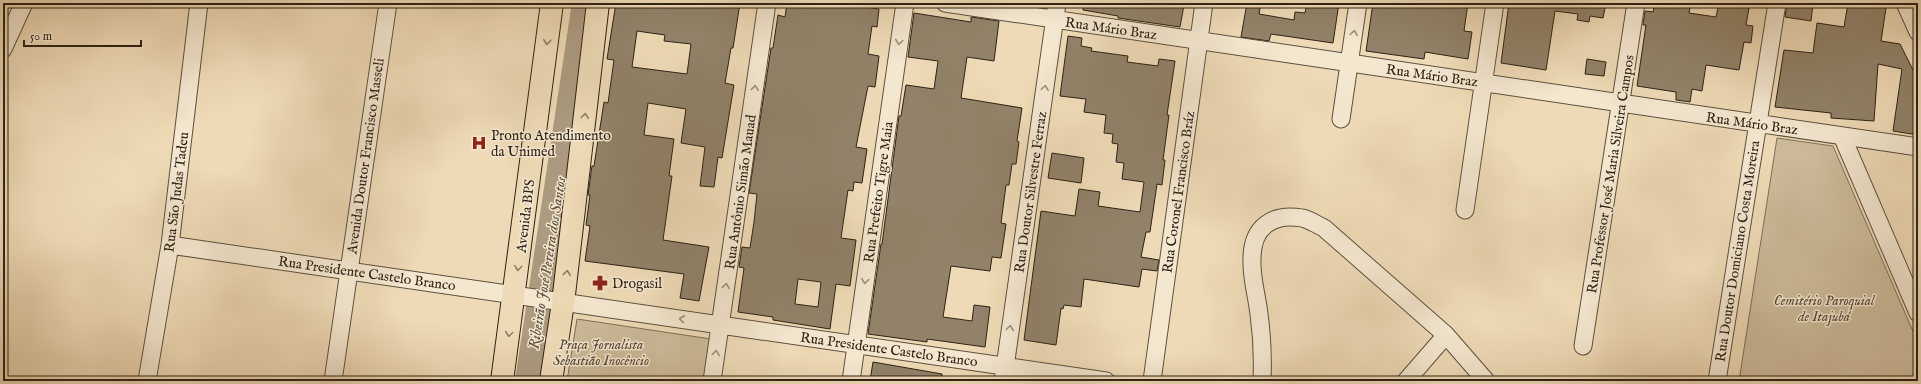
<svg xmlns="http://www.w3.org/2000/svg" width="1921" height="384" viewBox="0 0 1921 384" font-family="'IM FELL English',serif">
  <rect width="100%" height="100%" fill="#eedab6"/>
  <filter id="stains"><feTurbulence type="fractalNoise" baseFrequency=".005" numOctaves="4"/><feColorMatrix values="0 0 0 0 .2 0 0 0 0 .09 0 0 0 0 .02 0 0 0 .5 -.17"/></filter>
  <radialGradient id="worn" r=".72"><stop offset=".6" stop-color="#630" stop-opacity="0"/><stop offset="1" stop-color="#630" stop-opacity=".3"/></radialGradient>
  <path fill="#cdbb9b" stroke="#7d6e58" d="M1777,138L1833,146L1918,343V381H1739Z
    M577,319L711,339L704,381H567Z"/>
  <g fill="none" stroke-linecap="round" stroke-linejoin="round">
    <path stroke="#ac9b80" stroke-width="28" d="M529,381L586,3"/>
  </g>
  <path fill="#918269" stroke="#2d2216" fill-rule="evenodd" d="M616,3H740L733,48H731L725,83L734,85L722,158L718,157L714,187L700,186L705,147L681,143L686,109L648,103L644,135L674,139L669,176H672L663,240L709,247L699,301L680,298L684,274L585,261L590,226L586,225L590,195H588L592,166H594L604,102L608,103L614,60L607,59ZM637,31L665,35L664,41L691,44L687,74L632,67Z
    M787,3H839L879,9L877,27L872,26L868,54L879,56L875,87L868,86L856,147L867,149L862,183L854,182L853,191L848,190L841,238L856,240L850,286L836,284L830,329L773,320V317L738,312L744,268L739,267L742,247L750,248L754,222L757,194L749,193L771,48H773L778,15L785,17ZM798,279L821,282L818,307L795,304Z
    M1083,3H1172L1184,5L1180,27L1118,18V16L1083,10Z
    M1247,3H1261L1259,14L1294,20L1295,12L1305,13L1307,3H1339L1333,43L1271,34L1269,41L1241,37Z
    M1373,3H1468L1464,31L1472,32L1468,59L1425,52L1424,59L1366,51Z
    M1509,3H1606L1603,18L1590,16L1589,22L1577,20L1578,14L1555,11L1546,70L1501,63Z
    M1655,3H1691L1689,13L1716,17L1719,3L1749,8L1746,25L1753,26L1751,43L1744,42L1739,70L1706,65L1702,91L1692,89L1690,102L1676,100V92L1637,86L1646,25H1643L1645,11L1653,12Z
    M1787,3H1813L1811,21L1785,17Z
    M1848,3L1886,8L1881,41L1900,44L1918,80V135L1893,131L1902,69L1878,64L1874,121L1831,118V113L1775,107L1784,50L1813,53L1817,23L1844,27Z
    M914,13L971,22V17L999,21L994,61L967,57L961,98L1022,108L1017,141L1019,142L1016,164H1012L1009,185H1006L1001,223L1006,224L1001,258L992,257L990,271L951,266L943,317L972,321L974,305L990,307L985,347L927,339V342L868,334L881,244H882L899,116H901L906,85L934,89L938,61L908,57Z
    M1068,36L1082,38L1081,46L1092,48L1091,51L1128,56L1127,62L1158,66L1159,59L1175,61L1167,115H1169L1163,160H1165L1162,185L1157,184L1150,232H1146L1141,257L1159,260L1157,271L1142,269L1139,287L1084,279L1081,307L1064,305L1063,309L1061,308L1056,345L1024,340L1041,211L1075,216L1079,189L1100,192L1098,206L1140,212L1144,182L1122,179L1124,163L1116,162L1118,144L1112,143L1113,134L1104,133L1106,115L1084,112L1086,99L1060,96Z
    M1587,59L1606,62L1604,76L1585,74Z
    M1052,153L1084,158L1081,183L1048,178Z
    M873,362L942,374V381H870Z"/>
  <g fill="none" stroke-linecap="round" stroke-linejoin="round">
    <g stroke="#5d503e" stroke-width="19">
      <path id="minor" d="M945,3L1918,147
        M1905,3L1918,32
        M3,49L24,3
        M1341,119L1358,3
        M1842,136L1918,313
        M1465,210L1495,3
        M170,245L1106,381
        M1583,346L1636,3
        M147,381L170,245L199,3
        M333,381L388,3
        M712,381L767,3
        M851,381L905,3
        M1003,381L1057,3
        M1152,381L1204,3
        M1262,381C1263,358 1262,336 1259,314C1257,296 1251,277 1252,259C1252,227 1272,213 1302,218C1309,219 1317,225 1324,228L1446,335L1486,381
        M1406,381L1446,335
        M1717,381L1777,3"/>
    </g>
    <g stroke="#2d2216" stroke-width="24">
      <path id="major" d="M502,381L552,3
        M551,381L563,303L598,3"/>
    </g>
    <use href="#minor" stroke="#f4e7d0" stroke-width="17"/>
    <use href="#major" stroke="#eedab6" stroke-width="22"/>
  </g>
  <defs><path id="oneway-chevron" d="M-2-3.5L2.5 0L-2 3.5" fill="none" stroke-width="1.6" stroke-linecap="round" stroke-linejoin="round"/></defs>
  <g stroke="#9a8e7c">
    <use href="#oneway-chevron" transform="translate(1354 33) rotate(-82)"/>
    <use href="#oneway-chevron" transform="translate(899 42) rotate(98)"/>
    <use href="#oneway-chevron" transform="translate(755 88) rotate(-82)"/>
    <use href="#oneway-chevron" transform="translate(1045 88) rotate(-82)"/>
    <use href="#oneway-chevron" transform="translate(865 281) rotate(98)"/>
    <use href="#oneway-chevron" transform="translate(726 286) rotate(-82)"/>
    <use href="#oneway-chevron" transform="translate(682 319) rotate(-172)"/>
    <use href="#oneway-chevron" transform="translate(1010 328) rotate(-82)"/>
    <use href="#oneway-chevron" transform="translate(716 353) rotate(-82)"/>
  </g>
  <g stroke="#8e7e66">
    <use href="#oneway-chevron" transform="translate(547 42) rotate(97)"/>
    <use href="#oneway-chevron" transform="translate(585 116) rotate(-83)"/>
    <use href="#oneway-chevron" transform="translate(518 268) rotate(97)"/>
    <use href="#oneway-chevron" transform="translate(567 273) rotate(-83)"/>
    <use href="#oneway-chevron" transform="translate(509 334) rotate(98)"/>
  </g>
  <defs>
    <g id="hospital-bare" transform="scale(1.2)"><path d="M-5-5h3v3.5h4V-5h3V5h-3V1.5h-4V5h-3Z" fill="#8f2418" stroke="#f4e7d0" stroke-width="2.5" paint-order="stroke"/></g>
    <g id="pharmacy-bare" transform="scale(1.2)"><path d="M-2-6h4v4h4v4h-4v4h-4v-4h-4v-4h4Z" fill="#8f2418" stroke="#f4e7d0" stroke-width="2.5" paint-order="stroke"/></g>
  </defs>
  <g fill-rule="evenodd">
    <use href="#hospital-bare" x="479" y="143"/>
    <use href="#pharmacy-bare" x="600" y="283"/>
  </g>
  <g text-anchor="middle" stroke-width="3" stroke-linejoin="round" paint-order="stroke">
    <g font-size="14" fill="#2d2216" stroke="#f4e7d0">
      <text transform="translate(1111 28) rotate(8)" y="5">Rua Mário Braz</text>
      <text transform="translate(1432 75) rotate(8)" y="5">Rua Mário Braz</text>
      <text transform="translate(1752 123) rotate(8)" y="5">Rua Mário Braz</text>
      <text transform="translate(365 156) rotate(-82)" y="5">Avenida Doutor Francisco Masseli</text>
      <text transform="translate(1610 174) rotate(-81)" y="5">Rua Professor José Maria Silveira Campos</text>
      <text transform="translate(176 192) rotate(-83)" y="5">Rua São Judas Tadeu</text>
      <text transform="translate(740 192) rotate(-82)" y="5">Rua Antônio Simão Mauad</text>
      <text transform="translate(878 192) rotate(-82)" y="5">Rua Prefeito Tigre Maia</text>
      <text transform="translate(1030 192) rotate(-82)" y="5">Rua Doutor Silvestre Ferraz</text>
      <text transform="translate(1178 192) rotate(-82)" y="5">Rua Coronel Francisco Bráz</text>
      <text transform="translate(525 216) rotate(-83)" y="5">Avenida BPS</text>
      <text transform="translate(1737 251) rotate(-81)" y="5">Rua Doutor Domiciano Costa Moreira</text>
      <text transform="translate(367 273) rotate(8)" y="5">Rua Presidente Castelo Branco</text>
      <text transform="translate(889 349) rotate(8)" y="5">Rua Presidente Castelo Branco</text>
    </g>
    <g font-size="14" fill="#2d2216" stroke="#f4e7d0" text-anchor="start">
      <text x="491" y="140">Pronto Atendimento<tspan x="491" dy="16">da Unimed</tspan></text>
      <text x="612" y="288">Drogasil</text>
    </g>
    <g font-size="14" font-style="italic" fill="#554837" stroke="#f4e7d0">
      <text x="1824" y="305">Cemitério Paroquial<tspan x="1824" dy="16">de Itajubá</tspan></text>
      <text x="601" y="349">Praça Jornalista<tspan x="601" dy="16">Sebastião Inocêncio</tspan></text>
    </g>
    <g font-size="15" font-style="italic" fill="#594c3b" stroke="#f4e7d0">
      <text transform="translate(547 263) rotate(-81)" y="5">Ribeirão José Pereira dos Santos</text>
    </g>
  </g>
  <rect width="1921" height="384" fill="none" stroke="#eedab6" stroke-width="16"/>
  <rect x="4" y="4" width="1913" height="376" fill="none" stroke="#2d2216" stroke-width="2"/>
  <rect x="8" y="8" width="1905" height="368" fill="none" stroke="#2d2216"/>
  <path d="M24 40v6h117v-6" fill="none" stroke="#2d2216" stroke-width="2"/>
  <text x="30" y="40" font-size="12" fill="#2d2216" stroke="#f4e7d0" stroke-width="3" paint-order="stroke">50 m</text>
  <rect width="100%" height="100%" filter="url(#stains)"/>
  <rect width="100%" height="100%" fill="url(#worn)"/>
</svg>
